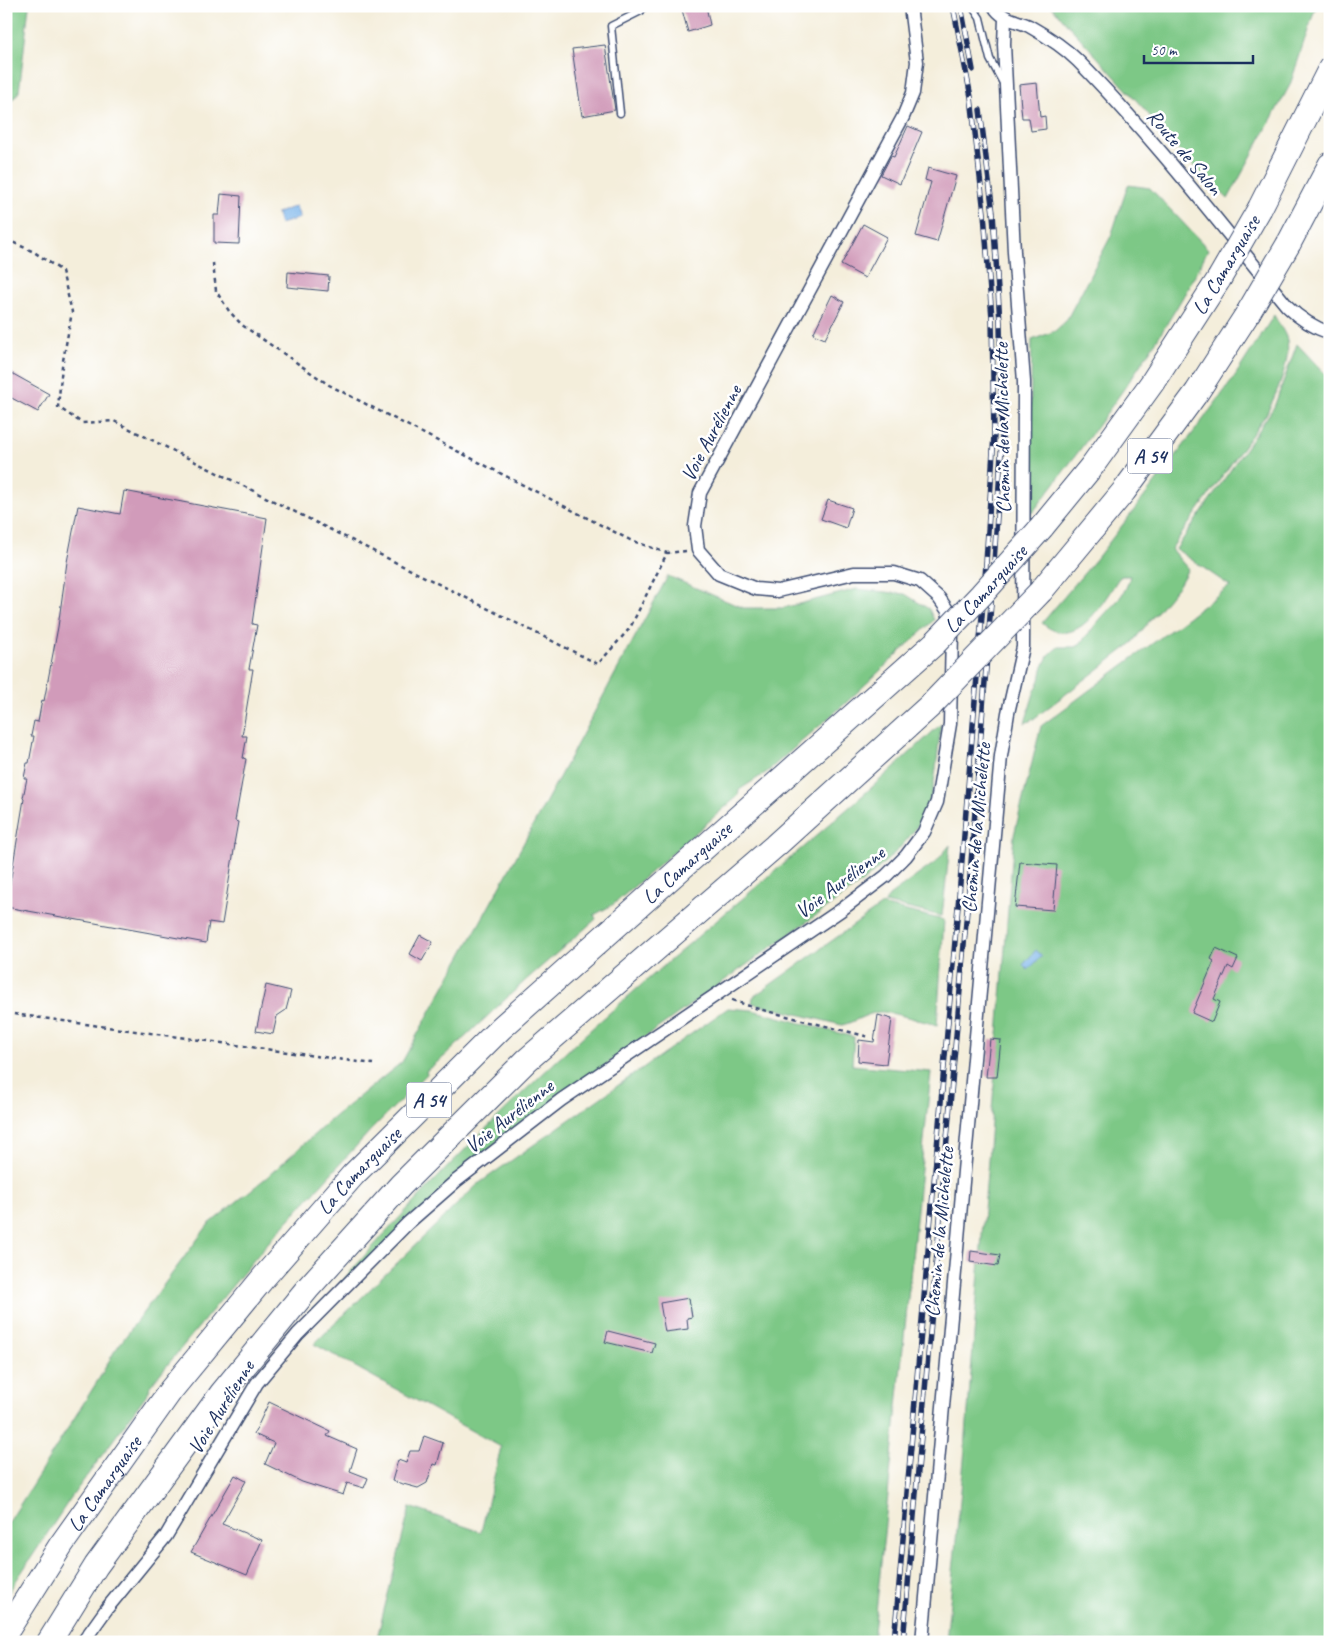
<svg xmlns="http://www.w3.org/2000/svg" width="1336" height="1648" viewBox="0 0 1336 1648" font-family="Caveat,sans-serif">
  <rect width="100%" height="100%" fill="#fff"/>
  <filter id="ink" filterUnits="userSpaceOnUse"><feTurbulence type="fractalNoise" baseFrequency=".02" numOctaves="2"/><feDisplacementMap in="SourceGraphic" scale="10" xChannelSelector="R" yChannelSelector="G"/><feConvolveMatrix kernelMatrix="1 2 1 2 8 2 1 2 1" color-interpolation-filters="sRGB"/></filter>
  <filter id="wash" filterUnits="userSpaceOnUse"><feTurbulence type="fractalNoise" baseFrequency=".0096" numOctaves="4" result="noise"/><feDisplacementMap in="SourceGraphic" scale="20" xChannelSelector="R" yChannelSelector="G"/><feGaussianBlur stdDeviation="1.12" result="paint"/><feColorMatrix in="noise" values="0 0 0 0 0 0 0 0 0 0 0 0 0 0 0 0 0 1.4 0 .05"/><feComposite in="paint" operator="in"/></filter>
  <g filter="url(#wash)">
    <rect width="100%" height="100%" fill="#f4eedb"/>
    <path fill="#7dc886" stroke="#4c7c72" d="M6,6H29L19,92L6,107Z
      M1051,6H1316L1290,85L1228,199L1173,145L1145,110Z
      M1128,185L1150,188L1208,249C1194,280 1176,309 1158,338C1119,399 1076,455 1033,512L1028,513L1032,340L1055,331L1066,321L1111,236Z
      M1274,315C1278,323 1285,332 1287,340C1291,362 1276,394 1267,413L1171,549L1188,569L1179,585L1130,645L1032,720L1025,723L1034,693L1040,680L1042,669L1048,656L1058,647H1076L1079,645C1087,636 1094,626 1102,617C1114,604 1126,595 1130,576H1122L1119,578C1102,603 1077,653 1042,623L1097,558L1178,453L1231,382Z
      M1297,344L1330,379V1642H946L964,1460L1014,835L1041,726L1230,586L1176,549L1274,407Z
      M668,576L743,608H783L857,589L905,594L929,609L934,620L848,701L770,769V770L739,790L738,796L614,904L594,915L596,919L526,980L445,1056L426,1071L427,1074L370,1131L267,1244L150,1386L149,1391L70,1499L6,1596V1527L100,1377L114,1352L208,1225L267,1177L335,1116L402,1062L502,883Z
      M941,724C938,746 937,770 932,792C924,831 889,859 860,884L554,1102L315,1313C399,1213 492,1119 589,1031C705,927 828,831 941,724Z
      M950,845L942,916L885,903L889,896L936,862Z
      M882,905L944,920L937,1025C924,1022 890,1011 879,1012C865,1014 855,1022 842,1025L752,1003L753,997Z
      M728,1008L752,1010L854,1037L852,1065L931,1072L873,1642H376L410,1507L481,1532L501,1447L314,1344L478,1184Z"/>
    <path fill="#78b3e9" stroke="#4a71a4" d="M296,206L300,218L280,224L277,213Z
      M1036,950L1042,956L1028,970L1023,965Z"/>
    <g id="blocks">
      <path fill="#d19bba" d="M681,6H706L710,25L688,32Z
        M605,45L615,110L582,116L572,49Z
        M1037,83L1040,117L1045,116L1046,129L1031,131L1029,118H1022L1019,85Z
        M908,126L922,132L900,184L881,175L891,156L894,157Z
        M928,168L956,176L937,242L916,236L931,182L925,180Z
        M221,194L241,196L239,244L214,243V215H219Z
        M863,224L887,237L865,278L841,265Z
        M288,272L329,276L328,291L287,287Z
        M832,295L844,302L825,339L813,334Z
        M6,370L49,394L38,412L6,395Z
        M124,491L267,518L252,624L257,625L249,669H253L242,736H247L243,758L246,759L235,821L238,822L234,844H235L222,924L209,922L206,943L6,907L24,799L23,798L27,778H24L27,763H29L34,736H31L34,721L38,722L42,700L44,701L58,627L67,562L78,506L120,514Z
        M828,500L852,508L846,528L821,519Z
        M1020,862L1057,865L1053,910L1015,907Z
        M420,935L433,942L422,961L410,954Z
        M1216,948L1238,958L1233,969L1228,966L1214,999L1220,1002L1212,1022L1192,1013L1214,961L1211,959Z
        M266,985L291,991L286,1010L277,1016L273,1034L256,1031Z
        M878,1015L892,1019L886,1064L858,1061L859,1040L874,1042Z
        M990,1039L1001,1040L997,1077H986Z
        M971,1251L1000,1255L998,1266L970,1262Z
        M689,1298L692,1317L687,1318L688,1329L665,1332L660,1303Z
        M608,1331L655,1343L652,1353L605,1342Z
        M269,1402L330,1431L327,1436L357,1449L350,1471L368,1478L364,1488L347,1483L343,1495L302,1482L265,1464L274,1443L254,1434Z
        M424,1436L443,1443L437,1465L433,1464L427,1483L418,1488L392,1481L398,1460L406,1463L410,1451H419Z
        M235,1475L246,1481L222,1524L262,1540L247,1575L191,1552Z"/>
    </g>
  </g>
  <g filter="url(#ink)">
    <use href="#blocks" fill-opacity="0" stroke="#3c4c71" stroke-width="1"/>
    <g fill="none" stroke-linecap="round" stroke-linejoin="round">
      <g stroke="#3c4c71" stroke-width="9">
        <path id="service" d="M972,6L980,18L990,59L1003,83
          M620,113L611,26L641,11L643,6"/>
      </g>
      <g stroke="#3c4c71" stroke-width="15">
        <path id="minor" d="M994,6C1002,20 1016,20 1029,26C1045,35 1065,48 1078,61C1153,137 1219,223 1287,306C1300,319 1312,327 1330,333
          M83,1642L108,1607L166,1536L257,1383L298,1334L408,1223L456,1181L561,1100L841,910L886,876L906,856L924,832L937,802L950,724L952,633L948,611L939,598L920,581L894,573H854L778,591L756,589L719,574L698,550L695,526L700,493L903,117L913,93L917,62L910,6
          M922,1642L1001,756L1008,713L1023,647L1024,382L1014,252L1004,44L1005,18"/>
      </g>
      <g stroke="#3c4c71" stroke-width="26">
        <g id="motorway">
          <path d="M1260,208L1330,69"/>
          <path d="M1289,243L1330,165"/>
          <path d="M1042,527L1092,466L1152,383L1219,279"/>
          <path d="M1041,591L1124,491L1197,392L1248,313"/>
          <path id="s1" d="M6,1632L61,1545L171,1390L264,1277L353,1175L501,1028L935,643"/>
          <path d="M49,1642L96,1566L222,1393L308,1288L401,1185L527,1060L775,846L932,704"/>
        </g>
      </g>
      <path stroke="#3c4c71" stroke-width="2.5" stroke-dasharray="4 4" stroke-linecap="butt" d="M6,241H10L34,252L62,271L72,312L62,366L58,407L82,423L114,421L598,664L630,628L667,553L686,551
        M213,263L216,291L229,311L242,325L329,385L630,540L667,553
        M732,1000L755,1008L869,1037
        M6,1013L373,1064"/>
      <use href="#service" stroke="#fff" stroke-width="6"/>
      <use href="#minor" stroke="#fff" stroke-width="12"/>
      <use href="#motorway" stroke="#fff" stroke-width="24"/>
      <g stroke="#1b2f5e" stroke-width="5.5">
        <path id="rail" d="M961,6L973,70
          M894,1642L961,872L985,579L994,435L992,318L984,213L971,97L953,6
          M903,1642L970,876L993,578L1002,439L1000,322L993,213L980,110"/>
      </g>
      <use href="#rail" stroke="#fff" stroke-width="4" stroke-dasharray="11" stroke-linecap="butt"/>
      <g stroke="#3c4c71" stroke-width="26" stroke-linecap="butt">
        <g id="motorway-bridge">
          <path d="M1219,279L1260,208"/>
          <path d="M1248,313L1289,243"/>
          <path id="s2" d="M935,643L981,595L1042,527"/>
          <path d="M932,704L1041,591"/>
        </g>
      </g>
      <use href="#motorway-bridge" stroke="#fff" stroke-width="24"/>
    </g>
  </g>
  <g text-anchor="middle" stroke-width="5" stroke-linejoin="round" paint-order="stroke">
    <g fill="#fff" stroke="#5f6d8e" stroke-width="1">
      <rect x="1127.5" y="438.5" width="45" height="35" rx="4"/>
      <rect x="406.5" y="1082.5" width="45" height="35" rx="4"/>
    </g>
    <g font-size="20" font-weight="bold" fill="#1b2f5e">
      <text x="1150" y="463">A 54</text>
      <text x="429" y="1107">A 54</text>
    </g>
    <g font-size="21" fill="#1b2f5e" stroke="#fff">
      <text transform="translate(1185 152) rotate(50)" y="7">Route de Salon</text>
      <text transform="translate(1226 265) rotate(-59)" y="7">La Camarguaise</text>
      <text transform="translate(1002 428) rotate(-91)" y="7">Chemin de la Michelette</text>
      <text transform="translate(711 433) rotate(-62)" y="7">Voie Aurélienne</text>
      <text dy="7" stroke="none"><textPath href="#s2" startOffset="74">La Camarguaise</textPath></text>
      <text transform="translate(976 828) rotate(-85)" y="7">Chemin de la Michelette</text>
      <text dy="7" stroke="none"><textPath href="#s1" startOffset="1032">La Camarguaise</textPath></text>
      <text transform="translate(840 882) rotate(-37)" y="7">Voie Aurélienne</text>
      <text transform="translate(509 1116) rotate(-38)" y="7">Voie Aurélienne</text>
      <text dy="7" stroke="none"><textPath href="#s1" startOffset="582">La Camarguaise</textPath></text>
      <text transform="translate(939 1232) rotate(-85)" y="7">Chemin de la Michelette</text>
      <text transform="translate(221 1407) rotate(-58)" y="7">Voie Aurélienne</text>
      <text dy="7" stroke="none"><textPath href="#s1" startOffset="178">La Camarguaise</textPath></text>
    </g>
  </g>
  <rect width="1336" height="1648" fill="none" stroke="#fff" stroke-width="25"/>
  <path d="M1144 55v8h109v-8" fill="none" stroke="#1b2f5e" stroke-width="2.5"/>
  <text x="1151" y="55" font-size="15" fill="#1b2f5e" stroke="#ffffff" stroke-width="4" paint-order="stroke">50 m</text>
</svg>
